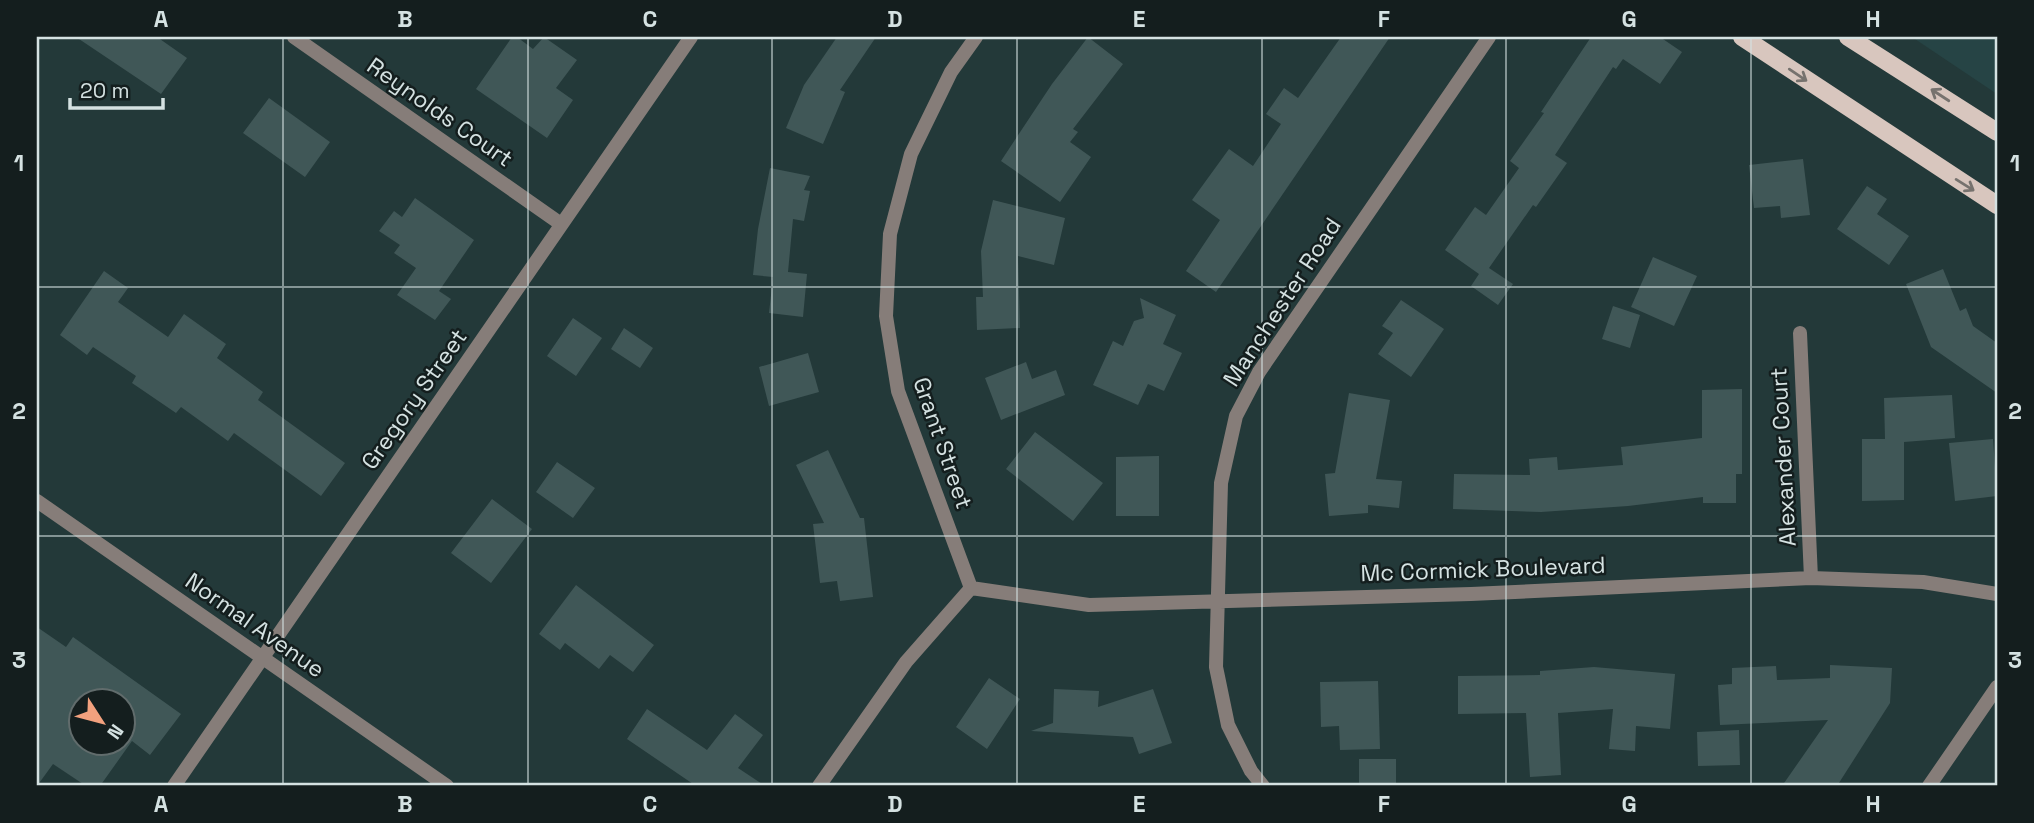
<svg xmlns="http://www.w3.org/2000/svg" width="2034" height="823" viewBox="0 0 2034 823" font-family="'Space Grotesk',sans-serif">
  <rect width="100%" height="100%" fill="#233939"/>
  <path fill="#264445" d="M1912,37H1997V94Z"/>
  <path fill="#405757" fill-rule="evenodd" d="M76,37H157L187,58L161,94Z
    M512,37H517L533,49L544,37L577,60L556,88L573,100L547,138L476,89Z
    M837,37H876L840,90L845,92L823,144L786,128L804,85Z
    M1088,37L1123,64L1073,129L1078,132L1070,142L1091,157L1060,202L1001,161L1052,84Z
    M1341,37H1390L1216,292L1186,271L1220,220L1192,200L1229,149L1253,166L1281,124L1266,114L1284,88L1298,98Z
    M1591,37H1660L1682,52L1660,84L1623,59L1616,69L1613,67L1555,155L1567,163L1536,207L1533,205L1489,268L1513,284L1498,305L1471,286L1479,274L1445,250L1475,207L1486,215L1519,168L1510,161L1544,113L1541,112Z
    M269,98L330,142L305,177L243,133Z
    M1803,159L1810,215L1781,218L1780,206L1754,208L1749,165Z
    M770,168L810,176L804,190L810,191L804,221L793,219L788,272L807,274L803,317L769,313L773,277L753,275L758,229Z
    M1867,186L1887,199L1877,214L1909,236L1889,265L1837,229Z
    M415,198L474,240L439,291L451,299L435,320L397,295L416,268L394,253L400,245L379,231L394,211L402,217Z
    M993,200L1065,218L1054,265L1018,256L1020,328L977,330L976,297H983L981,251Z
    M1653,257L1697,276L1674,326L1631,307Z
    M1943,269L1960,311L1966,308L1973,326L1997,343V393L1931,347L1906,284Z
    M104,271L128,288L118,302L168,337L184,314L226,344L217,358L263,392L258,400L345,463L321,496L234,433L228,441L181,407L176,413L132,383L136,376L93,347L87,355L60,335Z
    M1140,298L1176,315L1163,344L1182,353L1164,391L1148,384L1138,405L1093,385L1113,341L1123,346L1134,321L1144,318Z
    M1401,300L1444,329L1411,377L1378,354L1393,333L1382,326Z
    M1613,306L1640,315L1630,348L1602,339Z
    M573,318L602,338L576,376L547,356Z
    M624,328L653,348L640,368L611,349Z
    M808,353L819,392L769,406L759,367Z
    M1026,362L1032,379L1056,370L1065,395L1001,420L985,378Z
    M1742,389V474H1736V503H1703V497L1628,506L1541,512L1453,509L1454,474L1530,475L1529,459L1557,457L1558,470L1623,465L1621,447L1702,438V390Z
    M1349,393L1390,400L1376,479L1402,481L1399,508L1368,505V513L1329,516L1325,474L1335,473Z
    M1952,395L1955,438L1904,442V500L1862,501V439H1885L1884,398Z
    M1035,432L1103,483L1073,521L1006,469Z
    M1993,439L1997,496L1955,501L1949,443Z
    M828,450L860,518H864L873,597L840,601L837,581L820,583L813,524L824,523L796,465Z
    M1159,456V516H1116V457Z
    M557,462L595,488L573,518L536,492Z
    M492,499L532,529L491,583L451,553Z
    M576,585L654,645L633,672L610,655L599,669L565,643L560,650L539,634Z
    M37,627L66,647L73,637L181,714L150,755L132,741L100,786H86L53,764L37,786ZM80,701H122V743H80Z
    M1830,665L1892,668L1890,703L1837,786H1782L1828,720L1720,725L1718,685L1732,684V668L1776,666L1777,680L1830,678Z
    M1594,667L1675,674L1670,729L1636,726L1635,751L1609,749L1613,709L1558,713L1561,775L1530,777L1526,713L1458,714V676L1540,675V671Z
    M989,678L1020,699L987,749L956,727Z
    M1378,681L1380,749L1340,750L1339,726L1321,727L1320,682Z
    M1054,689L1099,691L1098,707L1153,689L1172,743L1139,754L1133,737L1031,731L1053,723Z
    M647,709L707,750L735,714L763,735L738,768L765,786H696L627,739Z
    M1739,730L1740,765L1698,766L1697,732Z
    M1359,759H1396V786H1359Z"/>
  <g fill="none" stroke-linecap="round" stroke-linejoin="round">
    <path stroke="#867d79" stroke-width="14" d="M294,37L561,224
      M1800,333L1811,578
      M37,501L447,786
      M971,588L1089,605L1471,594L1811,578L1923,582L1997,594
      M174,786L691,37
      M819,786L906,662L971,588L898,391L886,316L890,234L911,154L951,72L976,37
      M1263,786L1251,771L1228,725L1216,667L1221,483L1236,416L1259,372L1489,37
      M1929,786L1997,687"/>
    <path stroke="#d8c6be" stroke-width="18" d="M1742,37L1997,205
      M1848,37L1997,132"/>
  </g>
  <defs><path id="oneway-shaft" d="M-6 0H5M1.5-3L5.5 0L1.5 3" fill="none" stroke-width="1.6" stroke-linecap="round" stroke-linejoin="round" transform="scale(1.75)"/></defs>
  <g stroke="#76726e">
    <use href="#oneway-shaft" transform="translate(1798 75) rotate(34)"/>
    <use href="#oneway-shaft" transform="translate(1940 95) rotate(-147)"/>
    <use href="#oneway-shaft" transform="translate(1965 185) rotate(32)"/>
  </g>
  <path fill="none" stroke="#d5e2e2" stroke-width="2" stroke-opacity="0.55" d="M283,37V786M528,37V786M772,37V786M1017,37V786M1262,37V786M1506,37V786M1751,37V786M37,287H1997M37,536H1997"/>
  <g text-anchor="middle" stroke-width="5" stroke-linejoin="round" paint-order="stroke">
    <g font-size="23" fill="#d5e2e2" stroke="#141e1e">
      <text transform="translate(440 112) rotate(35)" y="8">Reynolds Court</text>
      <text transform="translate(1282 302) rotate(-57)" y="8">Manchester Road</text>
      <text transform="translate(414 399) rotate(-55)" y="8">Gregory Street</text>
      <text transform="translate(943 443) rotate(71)" y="8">Grant Street</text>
      <text transform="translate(1783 457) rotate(-93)" y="8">Alexander Court</text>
      <text transform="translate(1483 569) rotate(-2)" y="8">Mc Cormick Boulevard</text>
      <text transform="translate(255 625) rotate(35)" y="8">Normal Avenue</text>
    </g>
  </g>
  <rect width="2034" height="823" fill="none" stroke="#141e1e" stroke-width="77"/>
  <g transform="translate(102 722) rotate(126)"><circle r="33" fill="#141e1e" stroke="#616c6c" stroke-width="2"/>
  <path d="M0-5L12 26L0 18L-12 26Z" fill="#f2a17e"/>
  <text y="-10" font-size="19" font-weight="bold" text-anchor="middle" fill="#d5e2e2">N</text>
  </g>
  <path d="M70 98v10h93v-10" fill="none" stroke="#d5e2e2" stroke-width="3.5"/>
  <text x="80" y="98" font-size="21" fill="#d5e2e2" stroke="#141e1e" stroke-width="5" paint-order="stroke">20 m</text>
  <rect x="38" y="38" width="1958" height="746" fill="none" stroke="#d5e2e2" stroke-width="2.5"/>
  <g font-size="23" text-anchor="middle" font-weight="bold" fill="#d5e2e2">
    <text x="161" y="27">A</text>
    <text x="405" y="27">B</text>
    <text x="650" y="27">C</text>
    <text x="895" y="27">D</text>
    <text x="1139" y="27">E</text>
    <text x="1384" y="27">F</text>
    <text x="1629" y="27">G</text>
    <text x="1873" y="27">H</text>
    <text x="19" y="171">1</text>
    <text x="2015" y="171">1</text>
    <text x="19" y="419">2</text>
    <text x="2015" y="419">2</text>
    <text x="19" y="668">3</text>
    <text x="2015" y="668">3</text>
    <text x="161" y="812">A</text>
    <text x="405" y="812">B</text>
    <text x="650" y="812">C</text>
    <text x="895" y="812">D</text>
    <text x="1139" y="812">E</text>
    <text x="1384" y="812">F</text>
    <text x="1629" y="812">G</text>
    <text x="1873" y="812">H</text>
  </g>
</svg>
